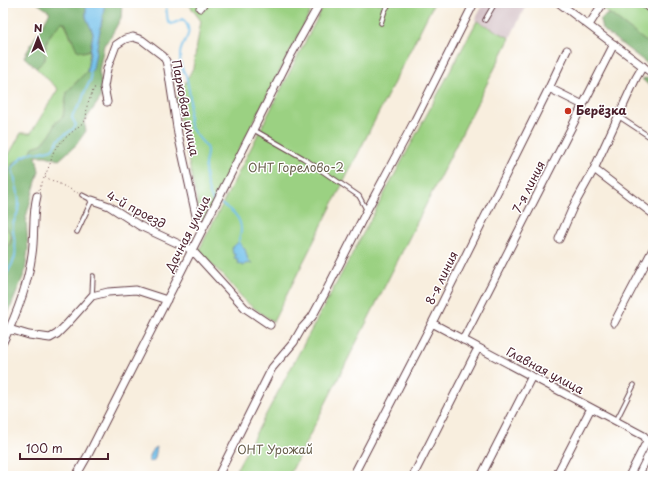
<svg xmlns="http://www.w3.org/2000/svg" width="656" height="479" viewBox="0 0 656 479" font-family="'Playpen Sans',sans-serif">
  <rect width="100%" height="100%" fill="#fff"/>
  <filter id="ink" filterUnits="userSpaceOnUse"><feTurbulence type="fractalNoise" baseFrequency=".025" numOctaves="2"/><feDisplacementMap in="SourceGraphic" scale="8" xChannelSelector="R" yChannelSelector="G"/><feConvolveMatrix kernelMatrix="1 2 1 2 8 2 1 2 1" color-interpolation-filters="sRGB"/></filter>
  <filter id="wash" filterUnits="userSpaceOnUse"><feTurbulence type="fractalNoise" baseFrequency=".012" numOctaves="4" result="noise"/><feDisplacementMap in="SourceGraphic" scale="16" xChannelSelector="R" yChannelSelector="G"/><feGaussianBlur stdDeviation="0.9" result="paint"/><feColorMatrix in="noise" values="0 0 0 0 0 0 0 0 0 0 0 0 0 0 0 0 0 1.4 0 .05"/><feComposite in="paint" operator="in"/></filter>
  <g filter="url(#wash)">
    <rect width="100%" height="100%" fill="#f8eede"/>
    <path fill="#d2bec3" d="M484,3H527L510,38L475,20Z"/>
    <path fill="#9bd182" stroke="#727856" d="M188,3H315L244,140L204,222L200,217L176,100L193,68L201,21Z
      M325,3H434L273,322L246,302L225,277L198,252Z
      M595,3H653V47Z
      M477,21L510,38L289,476H233Z
      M62,22L65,23L72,41L83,52L90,50L87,71L67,92L63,117L55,123L52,132L42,144L33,147L30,154L13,163L3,187V165L21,133H31L58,89L36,68L45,60C45,40 48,36 62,22Z
      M3,221C10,235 16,238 3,251Z"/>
    <path fill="#7cb370" stroke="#63694e" d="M37,3H84L86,7V17L93,33L90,50L83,52L77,50L65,23L62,22C48,36 45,40 45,60L36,68L24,57L50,12Z
      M105,3H122L121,18L110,38L104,45L99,71L101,82L100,99L84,122L86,131L76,145L59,160L46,156H36L39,171L26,217L28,249L25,272L3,326V251L10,244L12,237L3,221V187L13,163L30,154L33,147L42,144L52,132L55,123L63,117L67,92L87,71L90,73L101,26Z
      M610,14L653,47V68L602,29L600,20L606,15Z
      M646,78L653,80V89L642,79Z"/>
    <path fill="#6fbfea" stroke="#5c6f8a" d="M84,3H105L93,69L90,73L87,71L93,33L86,17V7Z
      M237,243H239L245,249L248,260L252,263L245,264L244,266L238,263L237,260L238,259L234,258L236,255L233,254L232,248Z
      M157,447L155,458L153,461L149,462C148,455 151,450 157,447Z"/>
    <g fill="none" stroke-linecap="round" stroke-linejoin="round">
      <path stroke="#6fbfea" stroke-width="2" d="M166,7L168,22L172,24L183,19C197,35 180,41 180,55C180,60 181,67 183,70C185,76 184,70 186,76C188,82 189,90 190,97C191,106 187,115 190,125C193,134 203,141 206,147C209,153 205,159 205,165C205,178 207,190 213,201
        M221,204C231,210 241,216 241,230C241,235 238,238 239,243
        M3,284C5,273 13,266 15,256C17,246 13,237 13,228C12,221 17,217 18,211C21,198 15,181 12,168L22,157L33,152L37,153L52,149L60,138L73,129L76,125L72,118L73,114L81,103L85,91L91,79L90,70"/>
    </g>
  </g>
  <g filter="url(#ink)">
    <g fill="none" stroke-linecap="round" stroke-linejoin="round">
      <g stroke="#643e46" stroke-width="5.5">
        <path id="service" d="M485,20L495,3
          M381,23L385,10L390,3
          M618,116L653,139
          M254,130L303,158L359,196L366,209
          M77,232L92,200L82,195
          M92,296L93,276
          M616,421L634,385"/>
      </g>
      <g stroke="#643e46" stroke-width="9">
        <path id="minor" d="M559,3L653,74
          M643,3L653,10
          M200,8L204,3
          M589,25L603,3
          M549,88L567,50
          M107,102L104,87L107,69L116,45L125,39L133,37L142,40L163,56L166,61L168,69L178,134L197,220L204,227
          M594,169L653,214
          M92,200L109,206L140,226L192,250L245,308L270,325
          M559,239L573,207L594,169L636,78L643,66
          M432,323L644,436L647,441L629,476
          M614,323L653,249
          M9,329L29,335L50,338L57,334L66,325L92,296L108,292L136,290L167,300
          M463,340L614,44
          M3,342C17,314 28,285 32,254C35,235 32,215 37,196
          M76,476L88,455L292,53L320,3
          M218,476L272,368L294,342L302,328L312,317L325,293L367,210L415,120L474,3
          M353,476L432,323L549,88L583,105
          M413,476L478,348
          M481,476L532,376
          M556,476L591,408
          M638,476L653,446"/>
      </g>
      <path stroke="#643e46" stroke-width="1" stroke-dasharray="1 3" stroke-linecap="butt" d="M45,177L78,193
        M39,190L50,164L54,150L63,140L86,120L87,106L94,88H97"/>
      <use href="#service" stroke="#fff" stroke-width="3.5"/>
      <use href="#minor" stroke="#fff" stroke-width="7"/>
    </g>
  </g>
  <circle fill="#c8321e" stroke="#fff" stroke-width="1.5" cx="568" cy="111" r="4"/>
  <g text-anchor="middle" stroke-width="3" stroke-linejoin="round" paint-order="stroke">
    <g font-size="12" fill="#4a1f2b" stroke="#fff">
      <text transform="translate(185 108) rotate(79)" y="4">Парковая улица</text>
      <text transform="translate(529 187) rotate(-63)" y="4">7-я линия</text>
      <text transform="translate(136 210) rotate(28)" y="4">4-й проезд</text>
      <text transform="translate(188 234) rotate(-63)" y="4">Дачная улица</text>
      <text transform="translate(442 278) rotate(-64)" y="4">8-я линия</text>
      <text transform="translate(545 371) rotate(28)" y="4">Главная улица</text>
    </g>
    <g font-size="12" font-weight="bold" fill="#4a1f2b" stroke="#fff" text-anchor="start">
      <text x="576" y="115">Берёзка</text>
    </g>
    <g font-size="12" fill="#665d49" stroke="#fff">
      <text x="296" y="172">ОНТ Горелово-2</text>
      <text x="275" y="454">ОНТ Урожай</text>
    </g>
  </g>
  <rect width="656" height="479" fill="none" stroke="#fff" stroke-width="16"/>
  <g transform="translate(38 38)" stroke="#ffffff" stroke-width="3" paint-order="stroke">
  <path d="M0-3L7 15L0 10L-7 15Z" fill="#4a1f2b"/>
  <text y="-6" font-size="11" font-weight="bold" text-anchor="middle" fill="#4a1f2b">N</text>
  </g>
  <path d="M20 453v6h88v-6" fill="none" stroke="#4a1f2b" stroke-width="2"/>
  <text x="26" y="453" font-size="12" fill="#4a1f2b" stroke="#ffffff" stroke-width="3" paint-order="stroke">100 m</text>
</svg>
